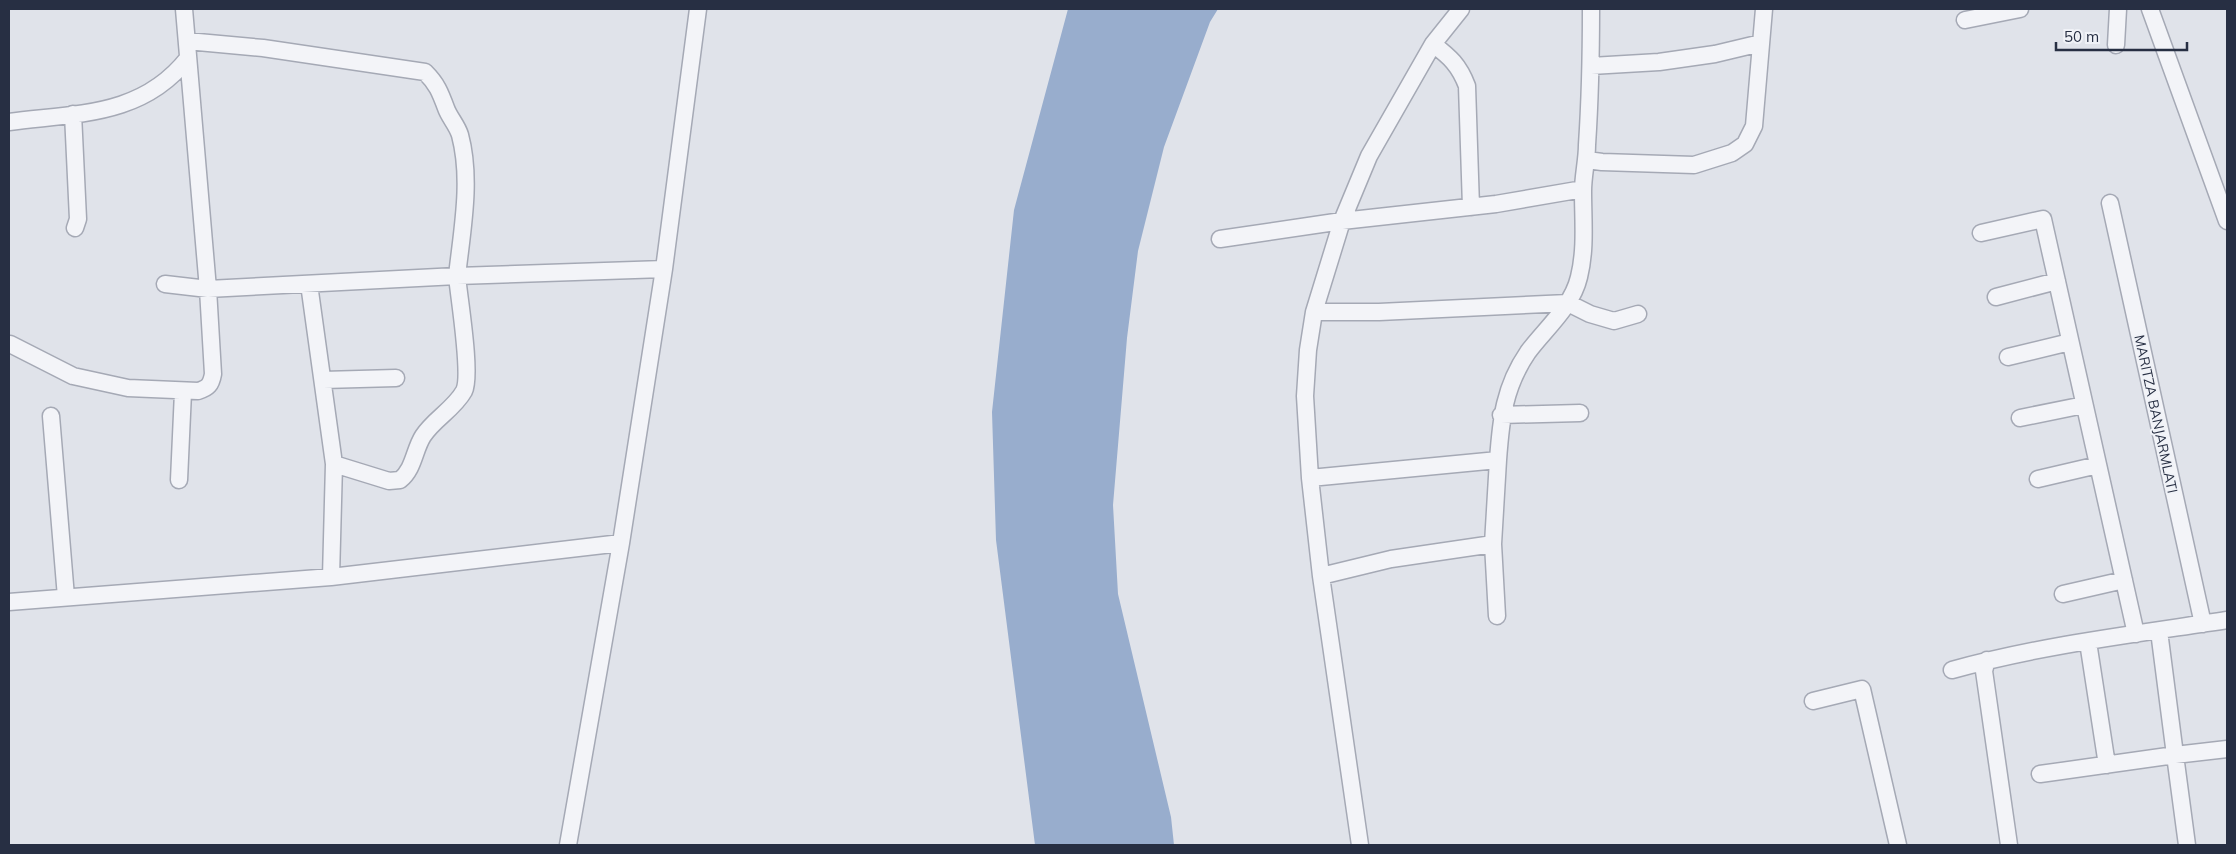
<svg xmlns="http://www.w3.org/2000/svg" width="2236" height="854" viewBox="0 0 2236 854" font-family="Mulish,sans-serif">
  <rect width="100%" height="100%" fill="#e0e3ea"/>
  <path fill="#98adcd" d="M1068,9H1218L1210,22L1164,147L1138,251L1127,338L1113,505L1118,594L1171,817L1174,845H1035L996,540L992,412L1014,210Z"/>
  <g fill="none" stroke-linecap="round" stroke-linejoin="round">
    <g stroke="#a5a9b5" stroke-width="19">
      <path id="street" d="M2150,9L2227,221
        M1965,20L2020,9
        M1433,44C1450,57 1459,65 1467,86L1471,207
        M2116,45L2118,9
        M1591,66L1659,62L1715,54L1761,43
        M73,114L78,219L75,228
        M9,122C76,113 142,117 188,58
        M1587,160L1602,162L1694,165L1732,153L1745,144L1754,126L1764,9
        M2110,203L2203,624
        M1981,233L2043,219L2136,634
        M1220,239L1342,221L1496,204L1583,189
        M165,284L208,289L457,276C462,230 472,180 460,135C457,125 449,117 446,108C440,92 437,84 425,72L263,48L187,41
        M309,284L334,464L331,577
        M1996,297L2057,281
        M1314,312H1379L1568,303L1590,314L1614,321L1638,314
        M10,344L73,376L128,388L198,391C208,388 211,385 213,374L208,289L184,9
        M2008,357L2070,342
        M323,380L396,378
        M1501,415L1580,413
        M51,416L66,597
        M2020,418L2084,405
        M334,464L389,481L400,480C414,469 414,450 423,436C434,419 454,409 464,391C472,375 459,298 457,276L664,269
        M1310,478L1498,460C1501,419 1504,387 1528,352C1545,329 1572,307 1579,277C1586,249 1583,220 1583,191C1583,176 1587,160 1587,145C1590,100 1591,54 1591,9
        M2038,479L2098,465
        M179,480L183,392
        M1321,576L1391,559L1493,544
        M2063,594L2124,580
        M9,602L331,577L621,543
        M1497,616L1493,544L1498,460
        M2088,642L2107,765
        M1987,660L1984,671L2009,845
        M1952,670C2042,645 2135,634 2227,620
        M1813,701L1862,689L1898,845
        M2040,774L2175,755L2159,631
        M568,845L621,543L664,269L698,9
        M1360,845L1321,576L1310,478L1305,396L1308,350L1314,312L1342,221L1369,156L1433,44L1461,9
        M2187,845L2175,755L2227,749"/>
    </g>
    <use href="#street" stroke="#f3f4f8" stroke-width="16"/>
  </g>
  <g text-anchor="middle" stroke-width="4" stroke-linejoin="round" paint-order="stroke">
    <g font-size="14" fill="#272f43" stroke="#f0f2f7">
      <text transform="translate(2156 414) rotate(78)" y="5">MARITZA BANJARMLATI</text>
    </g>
  </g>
  <rect width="2236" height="854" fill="none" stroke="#272f43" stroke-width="20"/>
  <path d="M2056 42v8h131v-8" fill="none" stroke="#272f43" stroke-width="2.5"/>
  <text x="2064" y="42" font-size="15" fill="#272f43" stroke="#f0f2f7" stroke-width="4" paint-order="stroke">50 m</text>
</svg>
